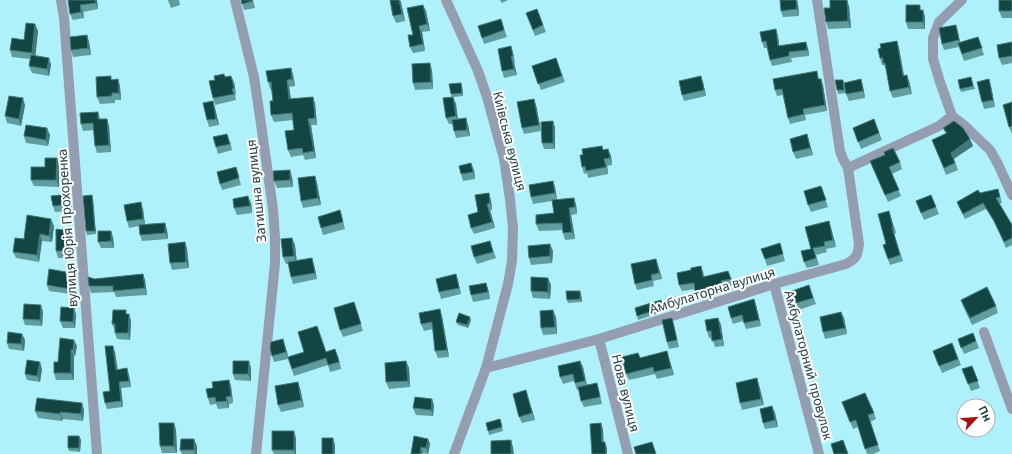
<svg xmlns="http://www.w3.org/2000/svg" width="1012" height="454" viewBox="0 0 1012 454" font-family="'Noto Sans',sans-serif">
  <rect width="100%" height="100%" fill="#aff1fb"/>
  <g fill="none" stroke-linecap="round" stroke-linejoin="round">
    <path stroke="#959db1" stroke-width="10" d="M61,0L64,18L97,454
      M235,0L254,77L261,124L273,209L275,237V263L256,454
      M817,0L840,151L843,159L848,168
      M952,116L965,126L990,150L998,164L1012,195
      M774,284L819,454
      M984,332L1012,409
      M599,339L628,454
      M486,368L599,339L774,284L846,264C856,259 858,255 859,244L848,168L939,126L952,116L940,82L933,59V38L939,22L962,0"/>
    <path stroke="#959db1" stroke-width="10" d="M446,0L478,71L487,97L504,159L510,199L513,228L512,261L508,284L486,368L454,454"/>
  </g>
  <path fill="#619c9f" d="M68,0H97L98,9L83,12L84,18L73,20L70,14Z
    M168,0H179L180,5L171,8Z
    M253,0L255,8L244,10L242,4Z
    M390,0H400L405,21L396,23L393,16Z
    M500,0H508L502,3Z
    M796,0H797L798,5L799,16L783,17L781,11Z
    M1012,0V18H1002L999,11Z
    M423,5L426,11L430,31L422,32L425,51L413,53L410,47L413,35Z
    M849,6L851,28L828,29L826,22L830,8Z
    M537,9L546,32L535,36L526,13Z
    M925,16V29H908L906,22Z
    M501,19L507,37L484,44L478,26Z
    M35,24L38,31L35,56L49,58L51,65L49,76L32,73L29,66L30,59L12,57L10,50L24,40Z
    M776,29L778,36L779,46L808,48L809,56L791,58L792,62L772,66L770,60L767,48H764L762,42Z
    M958,32L960,43L978,37L984,55L964,61L959,47L944,50L942,44Z
    M87,35L89,42L91,55L73,57L71,50Z
    M1012,42V63L1002,65L999,58Z
    M899,48L904,75L909,81L912,94L893,98L890,91L886,69L884,65H882L880,58Z
    M513,53L515,63H514L517,75L504,78L502,71Z
    M556,58L565,82L541,90L532,66Z
    M291,68L293,75L295,86L289,87L291,99L315,103L317,125H311L316,158L305,160L303,155L291,157L288,150L294,130L293,120L274,122L271,115L273,101L271,89H270L268,82Z
    M432,70L433,89L415,90L413,83Z
    M225,77L234,82L236,95H235L236,100L215,105L213,98Z
    M819,77V79H821L823,85L827,111L805,115L806,120L790,124L788,118L783,95L777,96L775,90Z
    M971,77L975,89L961,92L960,89Z
    M118,79L120,86L121,100H115V103L100,104L97,97Z
    M861,79L863,86L865,98L849,101L846,94L845,87V93L838,94L837,90Z
    M703,82L706,96L684,101L682,95Z
    M462,86L463,96L453,97L456,104L458,119L466,118L468,125L470,136L456,138L454,131L453,124H449L446,118L452,97L451,94Z
    M991,86L995,107L984,109L982,102Z
    M1012,102V134L1009,127Z
    M25,105L21,126L7,123L5,116Z
    M536,105L541,131L524,134L522,128Z
    M215,108L219,125L209,127L207,120Z
    M100,119H107L109,126L111,152L97,153L95,146L94,130L83,131L81,124Z
    M874,119L882,140L861,149L853,128Z
    M553,121L555,128V149H544L542,143Z
    M943,128L970,139L973,146L954,159L958,170L946,175L932,140L946,134Z
    M807,134L813,155L796,159L793,152Z
    M50,135L48,146L26,143L24,136Z
    M230,141L232,150L218,154L216,147Z
    M608,149L611,156L612,165L607,166L608,174L588,178L587,173L584,174L582,167L604,150Z
    M870,161L900,162L902,169L892,174L901,196L888,202Z
    M59,164V187L34,186L31,180L45,167Z
    M474,170L475,179L463,181L461,174Z
    M238,174L241,185L222,190L220,184Z
    M315,176L317,183L321,205L303,208L301,201Z
    M292,177L293,187L277,188L274,181Z
    M553,181L555,187L557,200L576,204L577,214L571,215L575,239L565,240L563,233V230L539,231L536,224L554,213L552,201L533,204L531,197Z
    M821,186L828,207L811,212L808,205Z
    M998,189L1002,203L999,204L1012,225V245L1006,248L996,225L986,209L965,219L959,207L957,202L980,193Z
    M931,195L939,214L924,220L916,201Z
    M93,199L96,234L87,235L86,231Z
    M491,200L492,210H490L495,228L474,234L471,228L478,212Z
    M71,201L72,211L55,212L53,206Z
    M251,203L252,213L237,215L234,208Z
    M143,209L145,224L165,223L167,230L168,239L142,241L140,235L139,226L129,228L127,221Z
    M340,210L345,229L323,235L321,228Z
    M891,218L896,233L894,234L903,261L890,265L883,245L886,244Z
    M829,221L831,228L836,247L826,249L827,252L816,255L819,265L807,268L804,262L811,249Z
    M54,226L52,242L42,241L39,262L16,258L13,252L24,239Z
    M72,231L74,238L75,258H58L56,251Z
    M113,237L114,248H101L98,242Z
    M292,238L295,245L296,261L314,265L317,279L293,284L291,277L288,264H286L283,257Z
    M490,241L496,258L477,264L474,257Z
    M185,242L187,249L189,268L172,270L170,263Z
    M780,243L785,261L767,266L765,259Z
    M553,251L552,263L531,265L529,258Z
    M656,259L658,265L662,279L653,281L654,286L637,290L635,284Z
    M66,272L67,275L75,276L77,282L78,293L77,295L49,291L47,285Z
    M703,272L704,277H731L733,285L724,288L725,293L711,297V295L697,297L695,289L682,291L679,285Z
    M143,274L145,280L147,295L116,297L114,292L91,293L89,286L95,279Z
    M456,274L458,281L461,294L441,299L439,292Z
    M548,278L551,285L550,299L533,298L531,291Z
    M486,283L488,289L490,299L473,302L471,295Z
    M809,285L816,304L799,310L792,291Z
    M580,291L581,294L582,302L568,303L567,300Z
    M754,299L756,305L761,326L746,329L743,321L733,324L731,318Z
    M661,300L665,311L638,320L635,308Z
    M961,300L996,306L998,313L972,325L963,306Z
    M354,302L363,331L343,337L340,330Z
    M74,308L76,315L75,328H63L60,321Z
    M440,309L442,316L449,357L438,358L435,351L433,329L424,331L421,324Z
    M43,312L42,326L25,325L23,319Z
    M841,312L844,318L847,334L825,339L823,332Z
    M127,314H129L131,321L130,340L117,339L115,333V330L112,324Z
    M556,317L557,334L543,335L541,328Z
    M672,318L674,325L679,347L669,349L667,342Z
    M718,318L721,325L724,346L715,347L712,338H709L707,331Z
    M471,320L468,328L458,325L456,322Z
    M973,333L979,348L964,354L958,339Z
    M22,334L25,340L24,351L9,349L7,343Z
    M60,338L77,346L75,356H74V380H56L54,373L58,362Z
    M952,343L961,365L942,373L933,351Z
    M285,345L288,357L326,352L338,356L341,369L330,372L328,365L294,376L288,359L274,362L272,356Z
    M667,351L669,358L674,375L657,379L655,374L629,380L626,374L640,358Z
    M115,352L118,370L129,375L131,387L121,388L123,407L107,409L105,403L110,391Z
    M406,361L409,368L410,387L389,389L386,382Z
    M580,361L583,367L587,385L597,383L599,390L602,404L584,407L581,401L579,389L577,390L574,381L563,384L560,377Z
    M972,366L980,388L971,391L962,369Z
    M251,368V381L235,380L233,374Z
    M42,369L40,382L27,380L25,374Z
    M229,380L231,386L233,403L229,404V408L218,409L216,404L210,405L208,398L213,388Z
    M759,385L764,405L742,410L740,403Z
    M300,388L304,407L281,412L278,405Z
    M528,397L535,420L522,423L519,417Z
    M842,402L874,413L876,419L870,422L880,451L873,454H867L858,427L853,429Z
    M82,403L84,410L83,421L63,419L62,421L38,418L35,411Z
    M434,405L433,416L416,415L413,408Z
    M772,406L775,413L778,427L765,429L763,423Z
    M500,419L503,431L489,435L486,423Z
    M174,423L176,430L177,453H162L160,446Z
    M79,436L81,440L80,452L69,451L68,448Z
    M296,438V454H274L272,450Z
    M428,439L430,444L428,454L423,453L411,454Z
    M197,446V454H182L180,450Z"/>
  <path fill="#42797a" d="M95,0H97L98,9Z
    M399,0H400L401,2L405,21L402,14Z
    M796,0H797L798,5L799,16L797,9Z
    M847,0L849,6L851,28L848,21Z
    M80,5L83,12L84,18L81,12Z
    M423,5L426,11L430,31L427,24Z
    M923,10L925,16V29L923,22Z
    M35,24L38,31L35,60L32,53Z
    M956,25L958,32L961,47L959,40Z
    M419,26L422,32L425,51L423,44Z
    M776,29L778,36L780,52L778,46Z
    M87,35L89,42L91,55L88,48Z
    M897,41L899,48L905,82L903,76Z
    M806,42L808,48L809,56L807,50Z
    M511,46L513,53L515,63L513,56Z
    M511,56L514,63L517,75L514,69Z
    M49,58L51,65L49,76L47,69Z
    M430,63L432,70L433,89L431,82Z
    M291,68L293,75L295,86L292,79Z
    M907,75L909,81L912,94L909,87Z
    M231,76L234,82L236,95L234,88Z
    M701,76L703,82L706,96L704,90Z
    M118,79L120,86L121,100L119,93Z
    M821,79L823,85L827,111L825,105Z
    M861,79L863,86L865,98L863,91Z
    M989,79L991,86L995,107L993,100Z
    M287,80L289,87L292,106L289,99Z
    M461,83L462,86L463,96L462,93Z
    M313,97L315,103L317,125L315,118Z
    M453,97L456,104L458,123L456,116Z
    M23,98L25,105L21,126L19,119Z
    M534,99L536,105L541,131L539,125Z
    M213,101L215,108L219,125L216,119Z
    M98,112L100,119L101,126L98,119Z
    M466,118L468,125L470,136L467,130Z
    M107,119L109,126L111,152L109,145Z
    M308,119L311,125L316,158L314,151Z
    M553,121L555,128V149L553,143Z
    M47,128L50,135L48,146L46,140Z
    M807,134L813,155L810,148Z
    M970,139L973,146L953,159L951,153Z
    M608,149L611,156L612,165L610,158Z
    M57,158L59,164V187L56,180Z
    M604,159L607,166L608,174L606,167Z
    M471,163L474,170L475,179L473,172Z
    M290,170L292,177L293,187L290,180Z
    M315,176L317,183L321,205L318,198Z
    M553,181L555,187L557,200L555,193Z
    M489,193L491,200L492,210L490,203Z
    M69,194L71,201L72,211L70,204Z
    M92,195L93,199L96,234L95,231Z
    M248,196L251,203L252,213L250,206Z
    M574,198L576,204L577,214L575,207Z
    M141,202L143,209L145,226L143,219Z
    M487,204L490,210L495,228L492,222Z
    M569,208L571,215L575,239L572,232Z
    M889,211L891,218L896,233L893,227Z
    M51,219L54,226L52,242L49,236Z
    M829,221L831,228L836,247L833,240Z
    M165,223L167,230L168,239L165,233Z
    M72,231L74,238L75,258L72,251Z
    M111,231L113,237L114,248L111,241Z
    M40,234L42,241L39,262L37,255Z
    M292,238L295,245L297,263L294,256Z
    M185,242L187,249L189,268L186,262Z
    M550,244L553,251L552,263L550,256Z
    M312,258L314,265L317,279L315,273Z
    M656,259L658,265L662,279L659,273Z
    M701,266L703,272L705,283L703,277Z
    M143,274L145,280L147,295L145,288Z
    M456,274L458,281L461,294L459,288Z
    M75,276L77,282L78,293L77,295L75,290Z
    M548,278L551,285L550,299L548,292Z
    M486,283L488,289L490,299L488,292Z
    M580,291L581,294L582,302L580,299Z
    M754,299L756,305L761,326L759,320Z
    M41,305L43,312L42,326L40,320Z
    M74,308L76,315L75,328L73,322Z
    M440,309L442,316L449,357L447,350Z
    M553,310L556,317L557,334L555,327Z
    M841,312L844,318L847,334L845,328Z
    M129,314L131,321L130,340L128,333Z
    M470,317L471,320L468,328L467,325Z
    M718,318L721,325L724,346L722,339Z
    M22,334L25,340L24,351L21,344Z
    M283,339L285,345L289,359L286,352Z
    M74,340L77,346L75,356L73,350Z
    M113,346L115,352L118,376L116,370Z
    M71,349L74,356V380L71,373Z
    M335,349L338,356L341,369L339,362Z
    M667,351L669,358L674,375L671,368Z
    M249,361L251,368V381L248,374Z
    M406,361L409,368L410,387L408,381Z
    M580,361L583,367L587,387L585,381Z
    M40,362L42,369L40,382L37,376Z
    M127,368L129,375L131,387L129,381Z
    M757,378L759,385L764,405L761,399Z
    M229,380L231,386L233,403L231,396Z
    M119,382L121,388L123,407L121,401Z
    M298,382L300,388L304,407L301,400Z
    M526,390L528,397L535,420L532,413Z
    M226,397L229,404V408L227,401Z
    M432,399L434,405L433,416L431,410Z
    M82,403L84,410L83,421L81,414Z
    M772,406L775,413L778,427L775,420Z
    M60,412L63,419L62,421L60,414Z
    M174,423L176,430L177,453L174,446Z
    M601,423L603,429L604,448L602,442Z
    M294,431L296,438V454H295L294,450Z
    M79,436L81,440L80,452L79,448Z
    M333,438L335,445V454H333Z
    M194,439L197,446V454H195L194,450Z
    M428,439L430,444L428,454L426,448Z
    M511,440L513,447L514,454H511Z
    M605,442L607,448V454H606Z
    M421,447L423,453L422,454H420Z"/>
  <path fill="#134643" stroke="#42797a" d="M68,0H95L96,3L80,5L81,12L70,14Z
    M241,0H252L253,1L242,4Z
    M390,0H399L402,14L393,16Z
    M780,0H796L797,9L781,11Z
    M830,0H847L848,21L826,22L824,8H830Z
    M999,0H1012V11H999Z
    M423,5L427,24L419,26L423,44L410,47L408,35H413L407,8Z
    M906,5H920V10H923V22H906Z
    M537,9L543,25L533,30L526,13Z
    M501,19L504,30L482,38L478,26Z
    M26,23L35,24L32,53L10,50L12,38L24,40Z
    M956,25L959,40L942,44L939,28Z
    M776,29L778,46L806,42L807,50L789,52V56L770,60L766,41L762,42L760,32Z
    M87,35L88,48L71,50L70,37Z
    M978,37L982,48L962,54L958,43Z
    M897,41L903,76L907,75L909,87L890,91L885,63H883V58H880L878,49L881,48L880,44Z
    M1012,42V56L999,58L997,45Z
    M511,46L513,56H511L514,69L502,71L498,49Z
    M31,55L49,58L47,69L29,66Z
    M556,58L562,76L538,84L532,66Z
    M430,63L431,82L413,83L412,64Z
    M291,68L292,79L287,80L289,99L313,97L315,118L308,119L314,151L303,153L302,148L288,150L285,131L294,130L292,113L271,115L270,101H273L271,82H268L266,71Z
    M817,71L818,79H821L825,105L803,109L804,114L788,118L782,89L775,90L773,79Z
    M224,74L225,77L231,76L234,88L232,89L234,94L213,98L209,81L215,80L214,76Z
    M111,76V80L118,79L119,93H112V96L97,97L96,77Z
    M701,76L704,90L682,95L679,81Z
    M971,77L973,86L960,89L958,80Z
    M861,79L863,91L846,94L844,83Z
    M989,79L993,100L982,102L977,82Z
    M835,80H843L844,90H837Z
    M461,83L462,93L451,94L449,84Z
    M9,96L23,98L19,119L5,116Z
    M453,97L456,116L446,118L443,98Z
    M534,99L539,125L522,128L517,102Z
    M213,101L216,119L207,120L203,103Z
    M1012,102V126L1009,127L1003,105Z
    M98,112V119H107L109,145L95,146L93,123L81,124L80,113Z
    M466,118L467,130L454,131L452,120Z
    M874,119L879,133L858,142L853,128Z
    M553,121V143H542L541,122Z
    M954,121L963,128L970,139L951,153L955,163L944,168L932,140L947,133L943,128Z
    M26,125L47,128L46,140L24,136Z
    M227,134L230,144L216,147L213,137Z
    M807,134L810,148L793,152L790,139Z
    M602,146L603,150L608,149L610,158L604,159L606,167L586,171L585,166L582,167L580,155H583L582,149Z
    M893,148L900,162L889,167L899,190L885,195L870,161L885,155L884,152Z
    M45,158H57L56,180H31V167H45Z
    M471,163L473,172L461,174L459,166Z
    M236,167L239,178L220,184L217,172Z
    M290,170V180L274,181L273,171Z
    M315,176L318,198L301,201L298,178Z
    M553,181L555,193L531,197L529,185Z
    M821,186L826,200L808,205L804,191Z
    M998,189L1000,197L996,198L1012,225V238L1004,242L993,219L983,203L963,214L957,202L978,190L980,193Z
    M489,193L490,203L487,204L492,222L471,228L468,215L478,212L475,195Z
    M69,194L70,204L53,206L51,196Z
    M92,195L95,231H86L83,196Z
    M931,195L936,207L921,213L916,201Z
    M248,196L250,206L234,208L233,199Z
    M574,198L575,207L569,208L572,232L563,233L562,223L536,224V215L554,213L552,200Z
    M141,202L143,219L127,221L124,205Z
    M340,210L343,222L321,228L318,217Z
    M889,211L893,227H892L900,255L888,259L883,245L886,244L878,214Z
    M27,215L51,219L49,236L40,234L37,255L13,252L15,238L24,239Z
    M829,221L833,240L824,242L825,246L813,248L816,258L804,262L801,251L811,249L805,227Z
    M165,223V233L140,235L139,225Z
    M56,229L72,231V251H56Z
    M98,231H111V241L98,242Z
    M292,238L294,256L283,257L281,239Z
    M490,241L493,252L474,257L471,246Z
    M185,242L186,262L170,263L168,244Z
    M780,243L783,254L765,259L761,249Z
    M550,244V256L529,258L528,246Z
    M312,258L315,273L291,277L288,262Z
    M656,259L659,273L651,275L652,280L635,284L631,264Z
    M701,266L703,277L728,271L731,279L721,281L723,286L709,291V289L695,291L694,283L679,285L677,273L691,270V268Z
    M49,269L66,272V275L75,276L76,287L75,290L47,285Z
    M143,274L145,288L113,291V286H89L88,277L95,279Z
    M456,274L459,288L439,292L436,279Z
    M531,277L548,278V292L531,291Z
    M486,283L488,292L471,295L469,286Z
    M809,285L813,298L796,303L792,291Z
    M987,287L996,306L970,318L961,300Z
    M566,291H580V299L567,300Z
    M754,299L759,320L744,323L742,315L731,318L728,307Z
    M661,300L663,308L637,316L635,308Z
    M354,302L361,324L340,330L334,308Z
    M24,304L41,305L40,320L23,319Z
    M61,307L74,308L73,322L60,321Z
    M440,309L447,350L435,351L432,322L421,324L419,313Z
    M113,310H126V314H129L128,333H115V324H112Z
    M553,310L555,327L541,328L540,311Z
    M841,312L845,328L823,332L820,317Z
    M459,313L470,317L467,325L456,322Z
    M672,318L677,340L667,342L662,320Z
    M718,318L722,339L712,341L711,331H707L705,320Z
    M317,326L326,352L335,349L339,362L328,365L326,358L292,369L288,357L304,352L298,332Z
    M8,332L22,334L21,344L7,343Z
    M973,333L976,341L961,348L958,339Z
    M60,338L74,340L73,350L71,349V373H54V362H58Z
    M283,339L286,352L272,356L270,348L271,342Z
    M952,343L958,359L939,366L933,351Z
    M105,346H113L116,370L127,368L129,381L119,382L121,401L105,403L103,392L110,391Z
    M667,351L671,368L654,372L653,367L626,374L622,357L638,353L640,358Z
    M27,360L40,362L37,376L25,374Z
    M233,361H249L248,374H233Z
    M406,361L408,381L386,382L385,363Z
    M580,361L585,381L575,383L573,374L560,377L558,366Z
    M972,366L978,381L968,384L962,369Z
    M757,378L761,399L740,403L736,383Z
    M229,380L231,396L226,397L227,401L216,402L215,397L208,398L206,389L213,388L212,382Z
    M298,382L301,400L278,405L275,386Z
    M597,383L600,397L581,401L578,387Z
    M526,390L532,413L519,417L513,394Z
    M865,393L874,413L868,415L878,445L865,449L856,420L850,422L842,402Z
    M415,397L432,399L431,410L413,408Z
    M37,398L82,403L81,414L60,412V414L35,411Z
    M772,406L775,420L763,423L760,409Z
    M500,419L502,427L488,431L486,423Z
    M159,423H174V446H160Z
    M601,423L602,442H605L606,454H592L590,424Z
    M272,431H294V450H272Z
    M68,436H79V448H68Z
    M414,436L428,439L426,448L421,447L420,454H411Z
    M322,438H333V454H322Z
    M181,439H194V450H180Z
    M511,440V454H491V441Z
    M843,440L848,454H834L831,444Z
    M652,442L656,454H636L634,447Z"/>
  <g text-anchor="middle" stroke-width="4" stroke-linejoin="round" paint-order="stroke">
    <g font-size="13" fill="#274246" stroke="#fff">
      <text transform="translate(510 141) rotate(76)" y="5">Київська вулиця</text>
      <text transform="translate(256 191) rotate(-96)" y="5">Затишна вулиця</text>
      <text transform="translate(67 228) rotate(-94)" y="5">вулиця Юрія Прохоренка</text>
      <text transform="translate(712 290) rotate(-17)" y="5">Амбулаторна вулиця</text>
      <text transform="translate(809 365) rotate(75)" y="5">Амбулаторний провулок</text>
      <text transform="translate(626 393) rotate(76)" y="5">Нова вулиця</text>
    </g>
  </g>
  <g transform="translate(976 418) rotate(64)"><circle r="19" fill="#ffffff" stroke="#a9b3b5"/>
  <path d="M0-3L7 15L0 10L-7 15Z" fill="#a50f11"/>
  <text y="-6" font-size="11" font-weight="bold" text-anchor="middle" fill="#274246">Пн</text>
  </g>
</svg>
